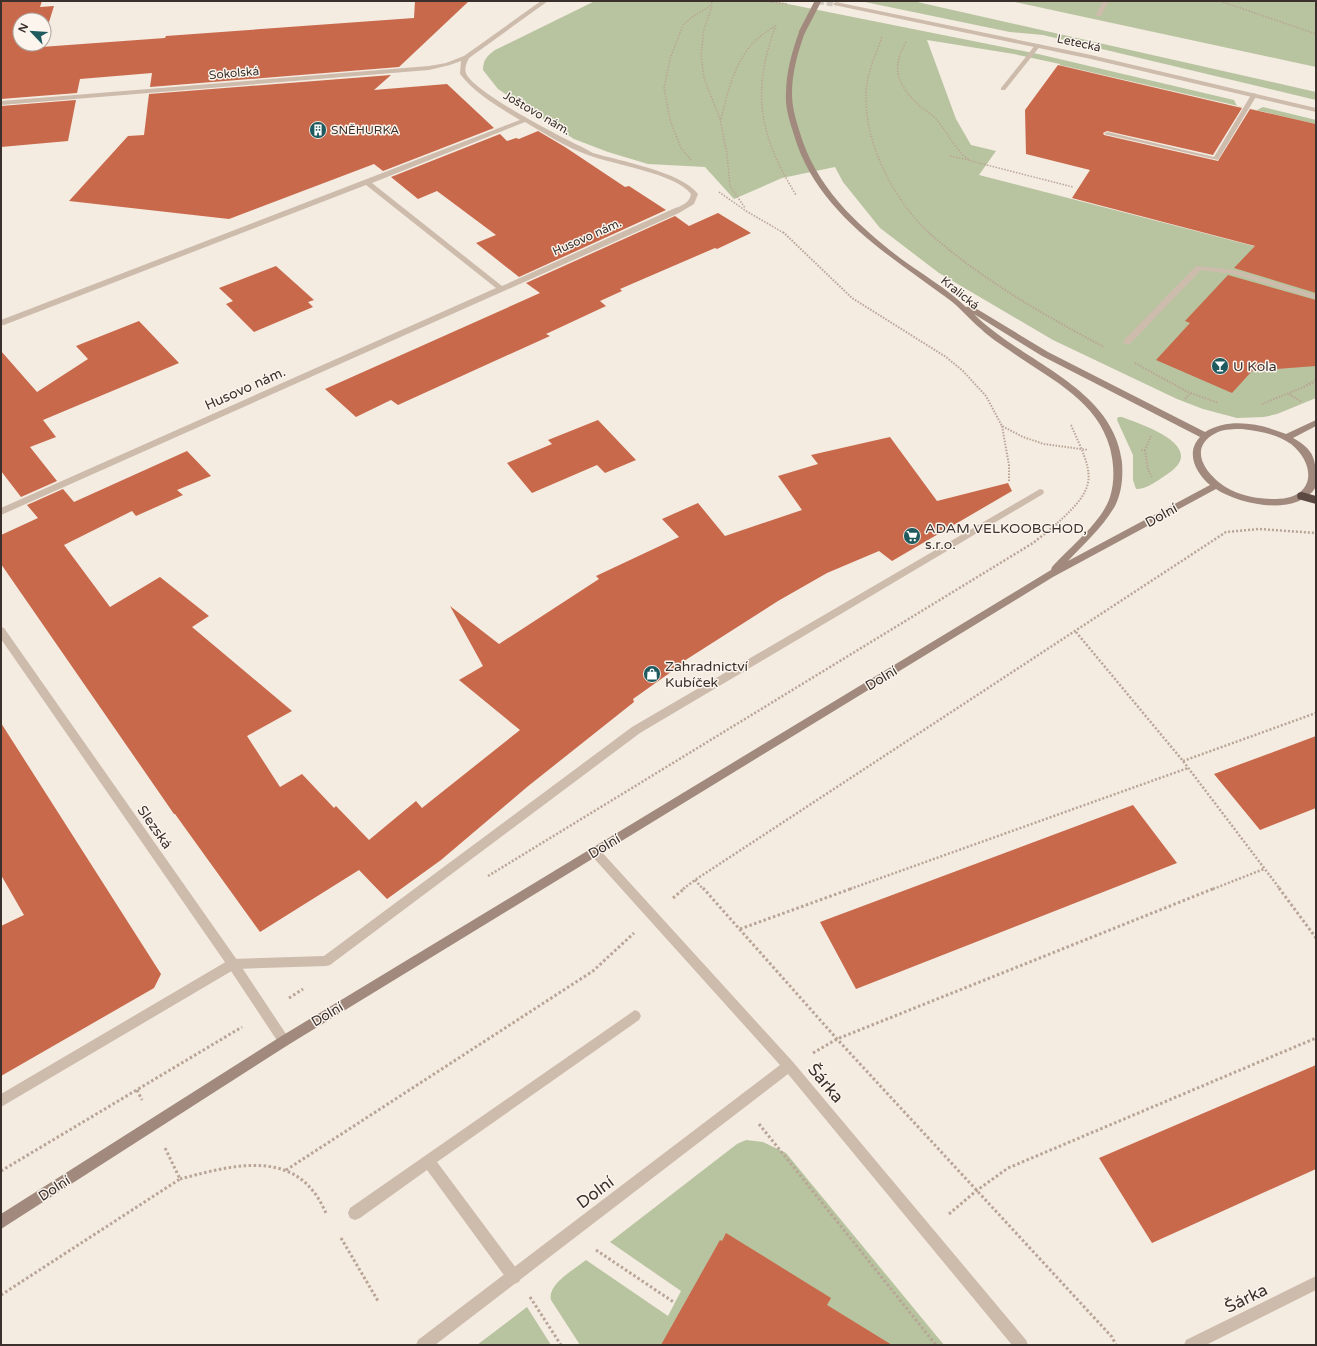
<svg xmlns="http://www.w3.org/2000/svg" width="1317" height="1346" viewBox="0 0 1317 1346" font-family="'Varela Round',sans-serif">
  <rect width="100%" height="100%" fill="#f4ebe1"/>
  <path fill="#b8c4a0" d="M595,1H764L783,3L1038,54L1234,100L1237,106L1257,110L1263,107L1316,120V124L1060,65V64L1014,54L927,40L956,119L971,145L996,151L979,175L1316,262V398L1277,414L1264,417L1237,418L1203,409L1177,399L1053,340L939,273L880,228L843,182L835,167L782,178L734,199L705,167L648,164L608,152L574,139L498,89L483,70C483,60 487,56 495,50Z
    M860,1H913L1316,92V100L1043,35L1010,32Z
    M1010,1H1313L1316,4V67Z
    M1118,417H1122C1143,425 1211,447 1166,475C1157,481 1147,489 1136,489L1133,480V455L1117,420Z
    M746,1140L763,1142L786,1153L944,1345H580L551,1300C547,1284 575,1269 586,1260L668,1316L681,1291L610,1242L737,1144Z
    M527,1307L551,1345H477Z"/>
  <path fill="#c8694b" d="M1,1H42L40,7L54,6L44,38V20H20V44H42L41,47L165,38L166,36L414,18L415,1H469L399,67L150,87L152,73L80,79L77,93L1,99Z
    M1058,65L1242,108L1213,155L1107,131L1103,133L1104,135L1218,161L1250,109L1316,124V293L1234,268L1255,246L1072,198L1090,170L1026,154L1025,110Z
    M391,75L374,90L447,84L494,128L383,171L374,164L229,219L69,201L128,136L144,135L149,94Z
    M76,100L68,141L1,147V106Z
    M538,131L565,147L625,187L629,186L666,210L519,277L476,243L496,235L437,191L418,199L391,177L500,134L507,141L516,138L519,139Z
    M718,213L751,233L717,249L715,248L620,289L622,291L600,301L606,306L546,334L550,336L488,364L398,405L391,400L356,417L325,389L540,293L526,283L675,216L689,226Z
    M276,266L314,300L308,302L313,307L254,332L226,304L233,301L219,288Z
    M1228,275L1316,300V366L1252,371L1232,393L1156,360L1190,323L1185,321Z
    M139,321L179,363L43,420L56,437L30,447L57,481L21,497L1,471V351L37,392L88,359L76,346Z
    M598,420L636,460L605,473L597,465L532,493L507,463L552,444L548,440Z
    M890,437L937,501L1008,483L1012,491L892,561L879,551L827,573L778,601L684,661L685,662L633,699L634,702L527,787L441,860L387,899L359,870L260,932L175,814H174L1,564V535L38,518L27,505L63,489L74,502L187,451L211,476L177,490L183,495L136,516L132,511L64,545L110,607L160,577L209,616L192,627L292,711L247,736L280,787L302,774L334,808L336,806L369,840L416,801L422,808L520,730L459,680L483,666L450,606L499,644L599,579L596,576L679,537L662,519L698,503L725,536L802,510L778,476L818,464L811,455Z
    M1,723L161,974L154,988L1,1076V926L24,915L1,875Z
    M1316,736V808L1260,830L1214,774Z
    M1133,805L1177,863L856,989L820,922Z
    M1316,1065V1169L1152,1243L1099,1158Z
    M726,1233L831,1298L827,1305L892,1345H661L720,1240L722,1241Z"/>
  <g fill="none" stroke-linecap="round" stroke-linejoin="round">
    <path stroke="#cfc6bd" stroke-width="6" stroke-dasharray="6 3" stroke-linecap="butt" d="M818,1L836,4"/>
    <path stroke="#b9a596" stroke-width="1.5" stroke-dasharray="1.5 1.5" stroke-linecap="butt" d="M764,1L788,4
      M1220,1L1316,34
      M712,6L704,29L701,55L704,78L720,119L727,154L730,186L745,208
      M776,25C751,92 759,135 796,195
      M882,37C875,56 866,75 866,96C865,145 894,200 929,233
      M906,42C890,70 898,86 921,107C926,111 933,115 937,120C949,134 955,151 971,161L1073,187
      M721,119C728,91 735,59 757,39C763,34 769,30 775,26
      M950,156L969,160
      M691,160L681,148L670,120L664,88L670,59L683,25L692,17L709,7L713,1
      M719,192L746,211L784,233"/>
    <path stroke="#b9a596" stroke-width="2" stroke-dasharray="1.5 1.5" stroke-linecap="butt" d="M783,232L852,298L946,357L963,371L986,396L1002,426L1023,437L1044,444L1088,450
      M928,232C981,279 1042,314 1104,347
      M1135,363L1186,391L1218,403
      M1306,385L1316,380
      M1289,394L1302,402
      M1185,399L1190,394
      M1262,404L1316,382
      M1002,426L1009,465V482
      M1141,450H1145L1151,436
      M1145,450L1148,470L1152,477
      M1055,525C1101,485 1093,475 1071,425"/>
    <path stroke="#b9a596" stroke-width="2.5" stroke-dasharray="2 2" stroke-linecap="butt" d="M1076,632L1183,761L1280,889
      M1183,761L1316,713
      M488,876L1033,543L1057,524
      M695,880L703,889
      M683,889L695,880L1226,532L1259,529L1316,533
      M850,889L1188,768
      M1213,889L1264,869"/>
    <path stroke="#b9a596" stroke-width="3" stroke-dasharray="2.5 2.5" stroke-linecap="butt" d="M703,888L837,1039L1112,1337L1116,1345
      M1279,888L1316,938
      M673,898L685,888
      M740,929L853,888
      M289,998L303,989
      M813,1053L837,1039L1215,888
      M137,1090L142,1100
      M759,1124L936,1345
      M286,1170L593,971L634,933
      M1,1171L242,1027
      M180,1179C222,1168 281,1150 313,1191C319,1198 323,1207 327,1215
      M949,1214L976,1191L1008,1168L1316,1038
      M341,1238L378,1301
      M596,1250L675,1303
      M1,1295L180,1179L165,1148
      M530,1297L561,1345"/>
    <path fill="#cdbbac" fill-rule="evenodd" d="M1103,1H1109L1101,16H1097L1096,15Z
      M1036,44L1041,45L1005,90H1001V88Z
      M1254,93L1257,95L1218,160L1104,134L1107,132L1214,157L1251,95Z
      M1196,266L1235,270L1316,295V299L1234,274L1201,270L1130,344H1124V340Z
      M1040,489L1043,490L1044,492L1043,494L640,733L330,965L326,966L235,969L1,1107V1094L229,960L233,959L324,956L632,727Z
      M635,1010L639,1012L641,1016L639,1020L437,1162L519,1272L521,1277L519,1282L514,1284L509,1282L427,1170L360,1218L355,1220L350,1218L348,1213L350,1208Z"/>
    <path fill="#cdbbac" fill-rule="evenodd" d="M541,1H548L469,58C467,62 464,68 466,73C473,92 561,137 582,147L593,153C620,161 682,172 698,194L694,204L679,213L1,515V508L496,288L366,185L4,325H1V320L520,120C499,107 475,94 460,74L461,61L450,65L429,70L1,105V101L429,66L446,63L464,56ZM525,122C545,134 566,147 588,155C614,165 675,173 691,194C690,203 681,206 673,209L502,286L372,183Z
      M836,2L1091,55L1316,108V112L1091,59L834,5L833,4Z
      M1,627L4,628L237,960L288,1037L290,1041L288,1045L284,1047L280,1045L229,968L1,639Z
      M595,847L599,849L793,1062L1026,1340L1028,1345H1012L788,1074L435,1345H416L418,1340L780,1065L591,855L589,852L591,849Z
      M1316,1276V1290L1206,1345H1184L1186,1340Z"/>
    <path fill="#a18a7d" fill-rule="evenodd" d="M802,30L805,32C798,52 792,72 792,94C792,107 796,120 800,133C816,187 856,224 900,258C922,274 946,288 966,307L972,306L1048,352L1205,432C1230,417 1261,424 1286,434L1316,420V426L1293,438C1317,451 1316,463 1316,487C1297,517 1240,505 1216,489L1053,577L288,1045L1,1229V1214L280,1037L1051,570L1052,567C1070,547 1102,522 1110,497C1115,481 1114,464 1110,448C1097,399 1048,378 1009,350C1000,344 989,337 981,329C969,319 960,307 947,298C887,254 816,211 794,135C790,122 785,108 786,94C786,72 792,52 799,32ZM974,314L1042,356L1200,437C1185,453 1196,473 1210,485L1068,561C1084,544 1103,527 1115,506C1122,492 1123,477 1122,462C1113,386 1021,362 974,314ZM1242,429C1259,431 1277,434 1291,444C1317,465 1315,499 1276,499C1261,499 1245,497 1231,490C1209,479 1183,448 1218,432C1225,429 1234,429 1242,429Z"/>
    <path fill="#5c4a42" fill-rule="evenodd" d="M1302,492L1316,496V504L1298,499L1297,496L1298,493Z"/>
    <path stroke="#a18a7d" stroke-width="6" d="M802,32L818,1"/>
  </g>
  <defs>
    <g id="building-disc" transform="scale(0.9)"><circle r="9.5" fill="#1f5a5e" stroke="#fbf5ee"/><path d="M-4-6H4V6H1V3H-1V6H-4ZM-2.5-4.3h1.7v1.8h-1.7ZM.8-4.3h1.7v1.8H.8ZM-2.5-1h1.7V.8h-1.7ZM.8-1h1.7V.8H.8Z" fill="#fff"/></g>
    <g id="bar-disc" transform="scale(0.9)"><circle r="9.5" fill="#1f5a5e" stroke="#fbf5ee"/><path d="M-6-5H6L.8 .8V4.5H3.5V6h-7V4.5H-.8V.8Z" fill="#fff"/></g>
    <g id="supermarket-disc" transform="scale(0.9)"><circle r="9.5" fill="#1f5a5e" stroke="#fbf5ee"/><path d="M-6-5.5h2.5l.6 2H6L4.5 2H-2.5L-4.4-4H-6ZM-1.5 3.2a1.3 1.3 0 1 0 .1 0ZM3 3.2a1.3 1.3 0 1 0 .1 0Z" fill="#fff"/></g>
    <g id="shop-disc" transform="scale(0.9)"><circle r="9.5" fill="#1f5a5e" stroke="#fbf5ee"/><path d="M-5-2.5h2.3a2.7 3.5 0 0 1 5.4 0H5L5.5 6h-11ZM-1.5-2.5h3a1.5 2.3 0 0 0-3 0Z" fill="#fff"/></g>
  </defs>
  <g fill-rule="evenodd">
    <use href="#building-disc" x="318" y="130"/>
    <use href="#bar-disc" x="1220" y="366"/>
    <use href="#supermarket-disc" x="912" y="536"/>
    <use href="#shop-disc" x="652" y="674"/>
  </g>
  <g text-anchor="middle" stroke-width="3" stroke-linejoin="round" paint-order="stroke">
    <g font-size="12" fill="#3b302b" stroke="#fbf5ee">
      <text transform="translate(1079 43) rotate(12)" y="4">Letecká</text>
      <text transform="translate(234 73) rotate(-5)" y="4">Sokolská</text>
      <text transform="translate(537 113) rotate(30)" y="4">Joštovo nám.</text>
      <text transform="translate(587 237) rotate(-24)" y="4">Husovo nám.</text>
      <text transform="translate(960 293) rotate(39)" y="4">Kralická</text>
    </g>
    <g font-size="12" fill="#3b302b" stroke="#fbf5ee" text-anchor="start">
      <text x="331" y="134">SNĚHURKA</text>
    </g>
    <g font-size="14" fill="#3b302b" stroke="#fbf5ee" text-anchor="start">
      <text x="1233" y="371">U Kola</text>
      <text x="925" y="533">ADAM VELKOOBCHOD,<tspan x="925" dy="16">s.r.o.</tspan></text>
      <text x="665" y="671">Zahradnictví<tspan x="665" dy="16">Kubíček</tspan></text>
    </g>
    <g font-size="14" fill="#3b302b" stroke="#fbf5ee">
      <text transform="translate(245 388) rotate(-24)" y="5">Husovo nám.</text>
      <text transform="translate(1161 515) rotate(-29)" y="5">Dolní</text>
      <text transform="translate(881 678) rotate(-31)" y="5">Dolní</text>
      <text transform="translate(155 827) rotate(55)" y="5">Slezská</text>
      <text transform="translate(604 846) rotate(-31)" y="5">Dolní</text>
      <text transform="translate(327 1014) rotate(-31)" y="5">Dolní</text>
      <text transform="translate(54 1188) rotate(-33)" y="5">Dolní</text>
    </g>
    <g font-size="17" fill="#3b302b" stroke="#fbf5ee">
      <text transform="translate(826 1083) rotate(50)" y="6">Šárka</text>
      <text transform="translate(595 1192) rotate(-37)" y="6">Dolní</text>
      <text transform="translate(1246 1298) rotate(-26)" y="6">Šárka</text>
    </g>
  </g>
  <rect width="1317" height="1346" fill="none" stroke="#3b302b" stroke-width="4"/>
  <g transform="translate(32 32) rotate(295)"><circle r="19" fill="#fbf5ee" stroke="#aea6a0"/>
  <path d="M0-3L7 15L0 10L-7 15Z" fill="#1f5a5e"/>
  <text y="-6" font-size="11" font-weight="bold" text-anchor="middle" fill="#3b302b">N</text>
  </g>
</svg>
